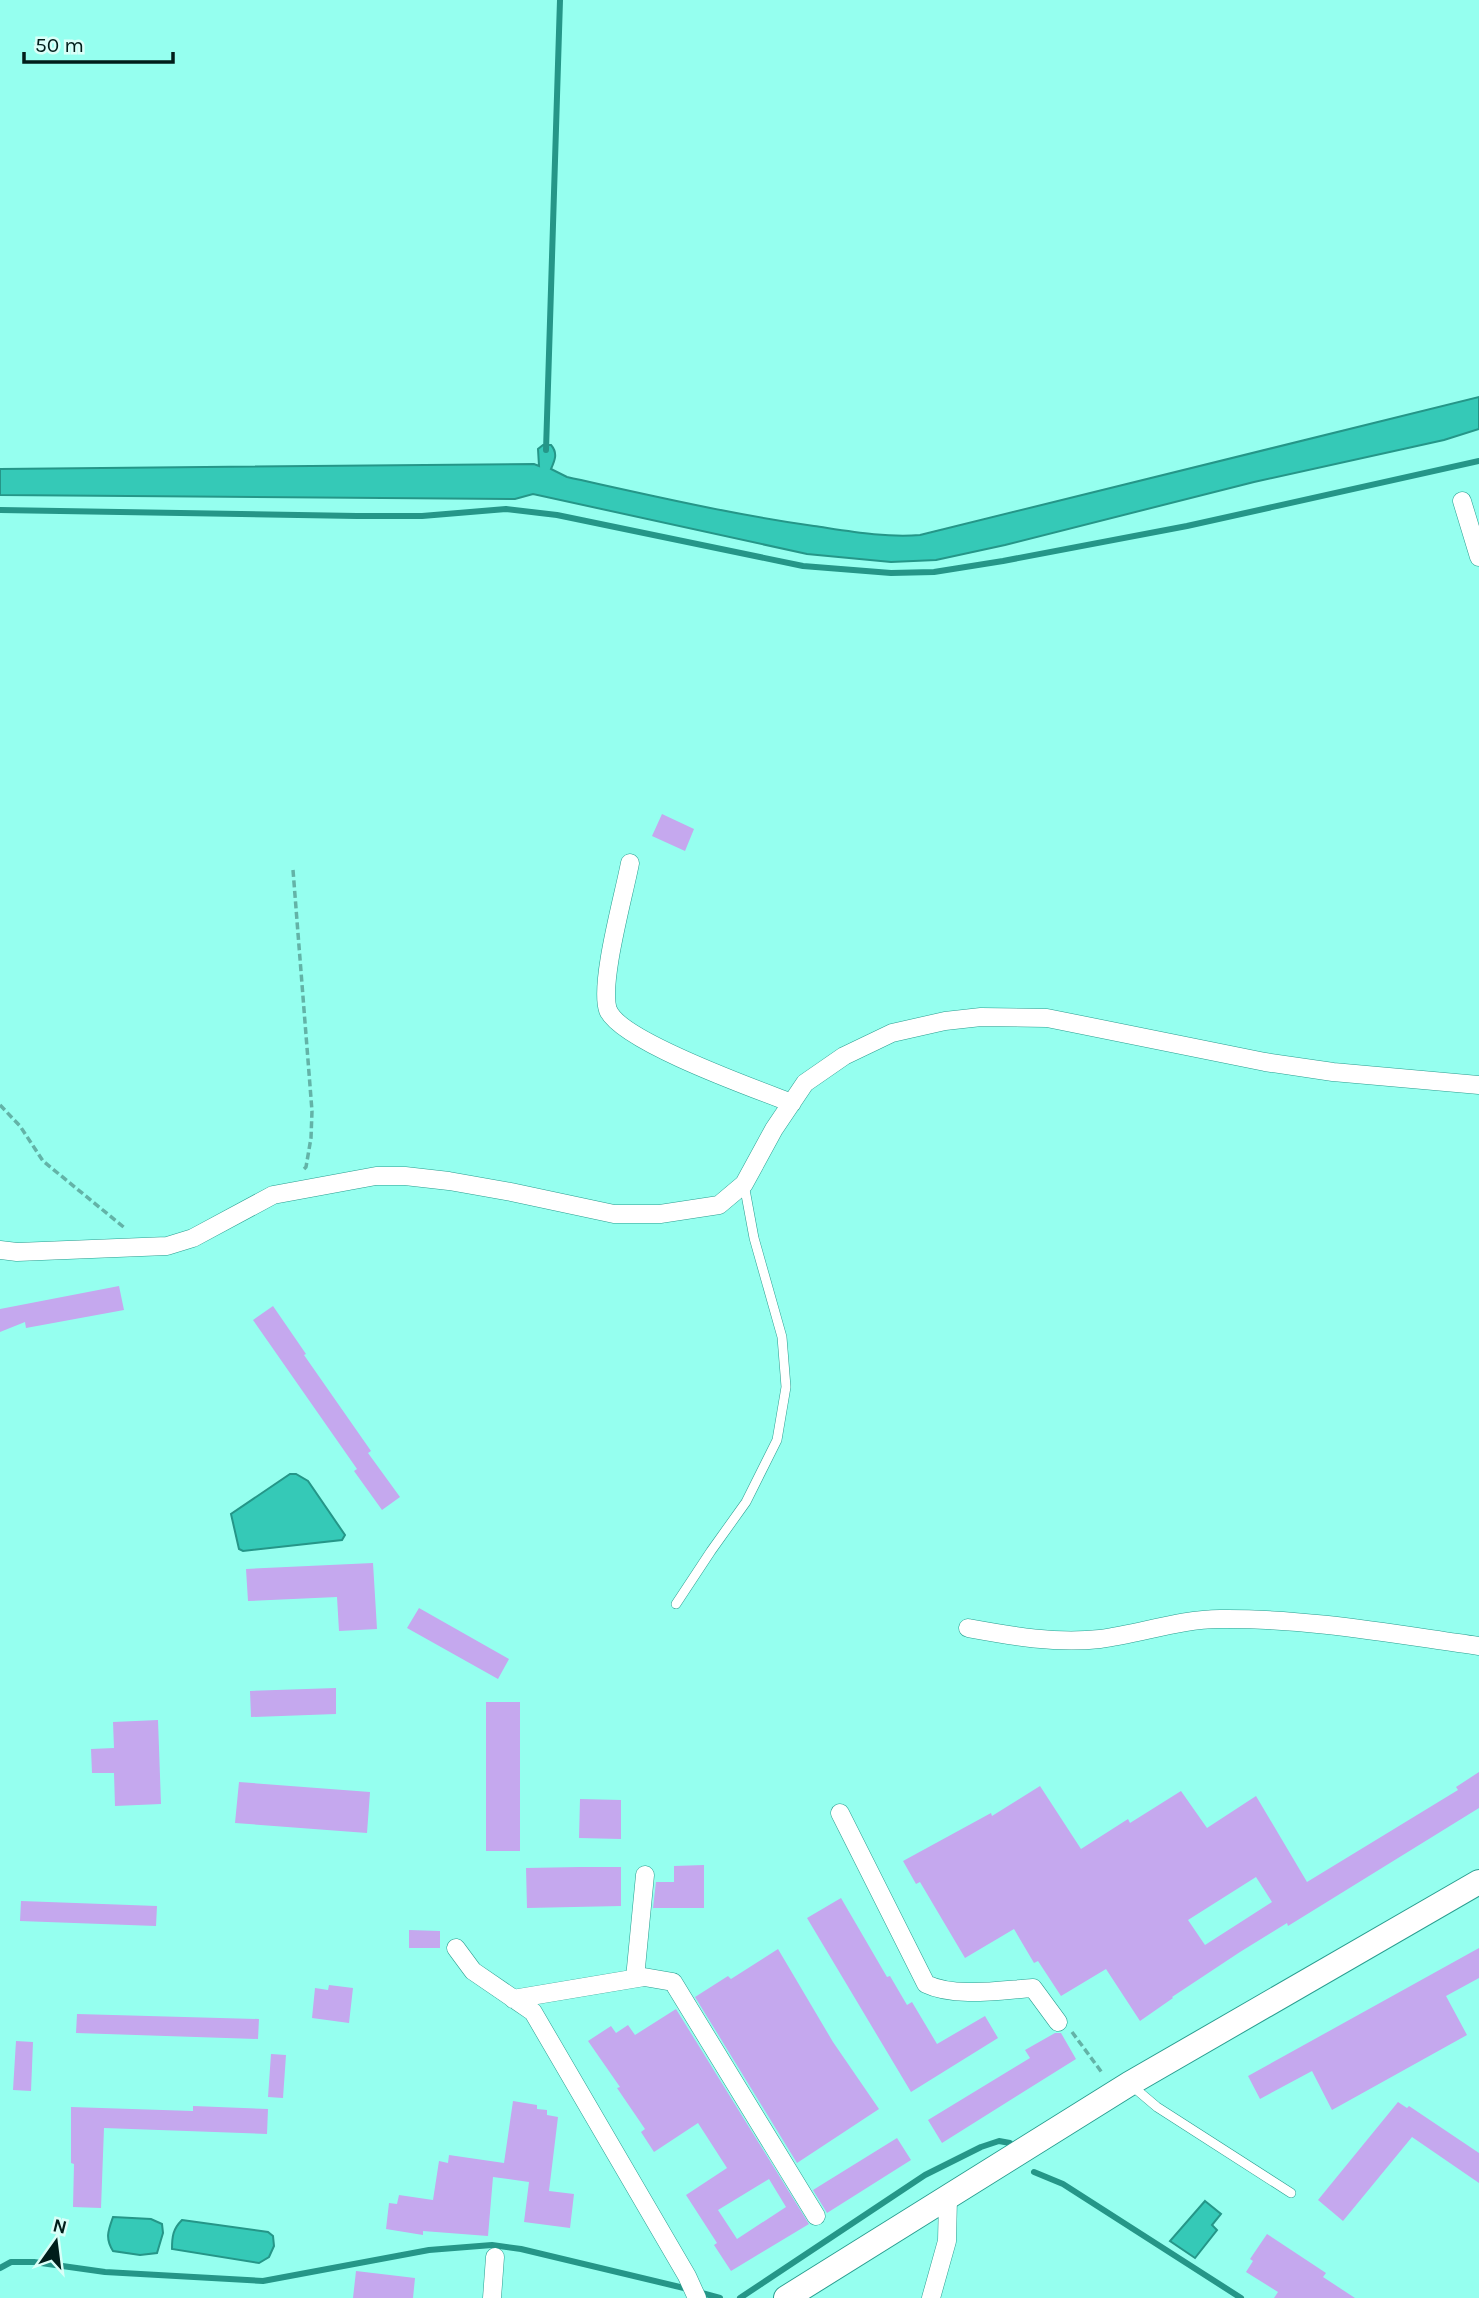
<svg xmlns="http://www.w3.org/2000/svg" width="1479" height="2298" viewBox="0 0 1479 2298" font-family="Karla,sans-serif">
  <rect width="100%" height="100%" fill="#95ffef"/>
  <path fill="#35c9b7" stroke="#259688" stroke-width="2" d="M1479,397V429L1444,440L1254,482L1005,545L936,560L891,562L807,554L533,494L515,499L0,495V469L534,464L539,466L538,449L543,445H551C558,453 555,460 551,469L567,477C649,495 730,514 814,526C848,531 886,538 920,535Z
    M290,1474H296L308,1481L345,1535L342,1540L243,1551L239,1549L231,1514Z
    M1205,2201L1221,2214L1212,2225L1217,2230L1195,2258L1170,2241Z
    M113,2217L151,2219L162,2224L163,2233L157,2253L140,2255L113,2251C105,2238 108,2231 113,2217Z
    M182,2220L268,2232L273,2236L274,2246L269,2257L259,2263L172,2249C172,2236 173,2229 182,2220Z"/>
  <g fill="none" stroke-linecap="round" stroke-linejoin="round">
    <path stroke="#259688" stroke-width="6" d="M546,450L560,0
      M0,510L357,516H422L506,509L557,515L803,566L891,573L934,572L1003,561L1187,526L1479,461
      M1034,2172L1063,2184L1241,2298
      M0,2268L11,2262H34L105,2272L263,2281L429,2250L492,2245L521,2249L688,2289
      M698,2292L720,2298
      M740,2298L925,2175L981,2147L999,2141L1010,2143"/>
  </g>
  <path fill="#c5a8ee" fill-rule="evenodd" d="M662,814L694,829L685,851L652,836Z
    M119,1286L124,1310L26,1328L25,1322L0,1332V1309Z
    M273,1306L306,1354L304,1355L371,1451L368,1453L400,1497L382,1510L354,1471L357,1469L253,1320Z
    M373,1563L377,1629L339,1631L337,1597L248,1601L246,1569Z
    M419,1608L509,1659L498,1679L407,1628Z
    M336,1688V1714L251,1717L250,1691Z
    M486,1702H520V1851H486Z
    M158,1720L161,1804L115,1806L114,1773H92L91,1749L114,1748L113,1722Z
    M1479,1772V1808L1288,1926L1287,1923L1240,1952L1172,1997L1173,1998L1140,2021L1106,1969L1061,1996L1038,1961L1034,1963L1014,1929L965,1958L920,1882L916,1884L903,1861L991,1813L992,1816L1040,1786L1081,1849L1128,1819L1130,1823L1181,1791L1207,1828L1256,1796L1307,1882L1458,1790L1456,1787ZM1256,1877L1272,1902L1205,1945L1188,1920Z
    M239,1782L370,1792L367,1833L235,1823Z
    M580,1799L621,1800V1839L579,1838Z
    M704,1865V1908H653L656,1882H674V1866Z
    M580,1867H621V1906L527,1908L526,1868Z
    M841,1898L887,1977L890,1976L907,2005L912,2002L937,2044L985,2016L998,2038L911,2092L807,1918Z
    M21,1901L157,1906L156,1926L20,1921Z
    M409,1930L440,1931V1948H409Z
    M1479,1948V1978L1446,1996L1467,2035L1332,2110L1312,2071L1260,2099L1248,2076Z
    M778,1949L833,2042L879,2109L797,2163L695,1997L728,1976L731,1979Z
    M329,1985L353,1988L349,2023L312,2018L315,1988L328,1990Z
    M676,2009L809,2224L731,2271L714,2245L717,2243L686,2195L727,2168L698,2123L654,2152L641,2132L645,2129L617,2088L620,2087L588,2041L611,2026L616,2033L628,2025L635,2035ZM769,2179L786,2207L737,2239L718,2210Z
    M77,2014L259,2019L258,2039L76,2033Z
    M1055,2033H1061L1076,2059L942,2143L928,2120L1030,2058L1025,2050Z
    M16,2041L33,2042L31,2091L13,2090Z
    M271,2054L286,2055L283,2098L268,2097Z
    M513,2101L537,2105V2109L547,2110V2115L558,2117L549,2191L574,2194L570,2228L524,2222L529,2182L493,2177L488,2236L423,2231V2235L386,2229L389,2203L397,2204L399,2195L433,2200L439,2161L448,2163L449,2155L504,2163Z
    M1398,2102L1407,2108L1409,2106L1479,2153V2183L1412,2137L1343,2221L1318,2200Z
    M193,2106L268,2109L267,2134L104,2128L101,2208L73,2207L74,2164L71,2163V2107L193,2111Z
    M897,2138L911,2160L827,2213L813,2190Z
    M1267,2234L1326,2273L1323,2277L1355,2298H1274L1278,2292L1246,2272L1253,2261L1250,2259Z
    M356,2271L415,2278L413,2298H353Z"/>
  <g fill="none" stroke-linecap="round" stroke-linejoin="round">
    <g stroke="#2a9e90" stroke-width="10">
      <path id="lane" d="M676,1604L711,1551L746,1502L777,1440L786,1387L782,1337L754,1238L744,1184
        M1131,2085L1157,2107L1291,2193"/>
    </g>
    <g stroke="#2a9e90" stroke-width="19">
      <path id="street" d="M1462,501L1479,557
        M630,863C624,895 599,983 608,1010C620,1041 758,1090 792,1103
        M0,1250L17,1252L167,1246L193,1238L273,1195L376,1176H405L449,1181L511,1192L614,1214H660L719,1205L744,1184L774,1129L805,1083L844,1056L892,1033L945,1021L981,1017L1047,1018L1265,1062L1333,1072L1479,1085
        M968,1628C1012,1636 1055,1644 1100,1639C1140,1634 1180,1619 1220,1619C1307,1618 1393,1634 1479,1646
        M840,1813L926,1984C955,1998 1002,1990 1033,1988L1058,2022
        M456,1948L473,1971L533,2012L687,2276L697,2298
        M635,1978L645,1875
        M513,1999L644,1977L673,1982L816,2216
        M492,2298L495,2257
        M931,2298L947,2241L948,2198"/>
    </g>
    <g stroke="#2a9e90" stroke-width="26">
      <path id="secondary" d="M786,2298L1129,2084L1479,1882"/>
    </g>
    <path stroke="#63b3a7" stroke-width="3.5" stroke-dasharray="7 3.5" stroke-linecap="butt" d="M293,870L312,1111L311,1138L306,1167L303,1170
      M0,1105L20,1126L43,1161L126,1229
      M1072,2032L1103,2074"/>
    <use href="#lane" stroke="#fff" stroke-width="9"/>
    <use href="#street" stroke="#fff" stroke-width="18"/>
    <use href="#secondary" stroke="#fff" stroke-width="24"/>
  </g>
  <g transform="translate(56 2242) rotate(14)" stroke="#d9fff8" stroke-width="5" paint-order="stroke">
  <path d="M0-5L12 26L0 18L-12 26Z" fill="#001e1a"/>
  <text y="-10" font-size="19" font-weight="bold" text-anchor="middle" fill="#001e1a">N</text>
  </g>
  <path d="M24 52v10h149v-10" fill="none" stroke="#001e1a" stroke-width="3.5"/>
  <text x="35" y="52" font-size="21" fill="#001e1a" stroke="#d9fff8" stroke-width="5" paint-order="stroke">50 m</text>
</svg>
